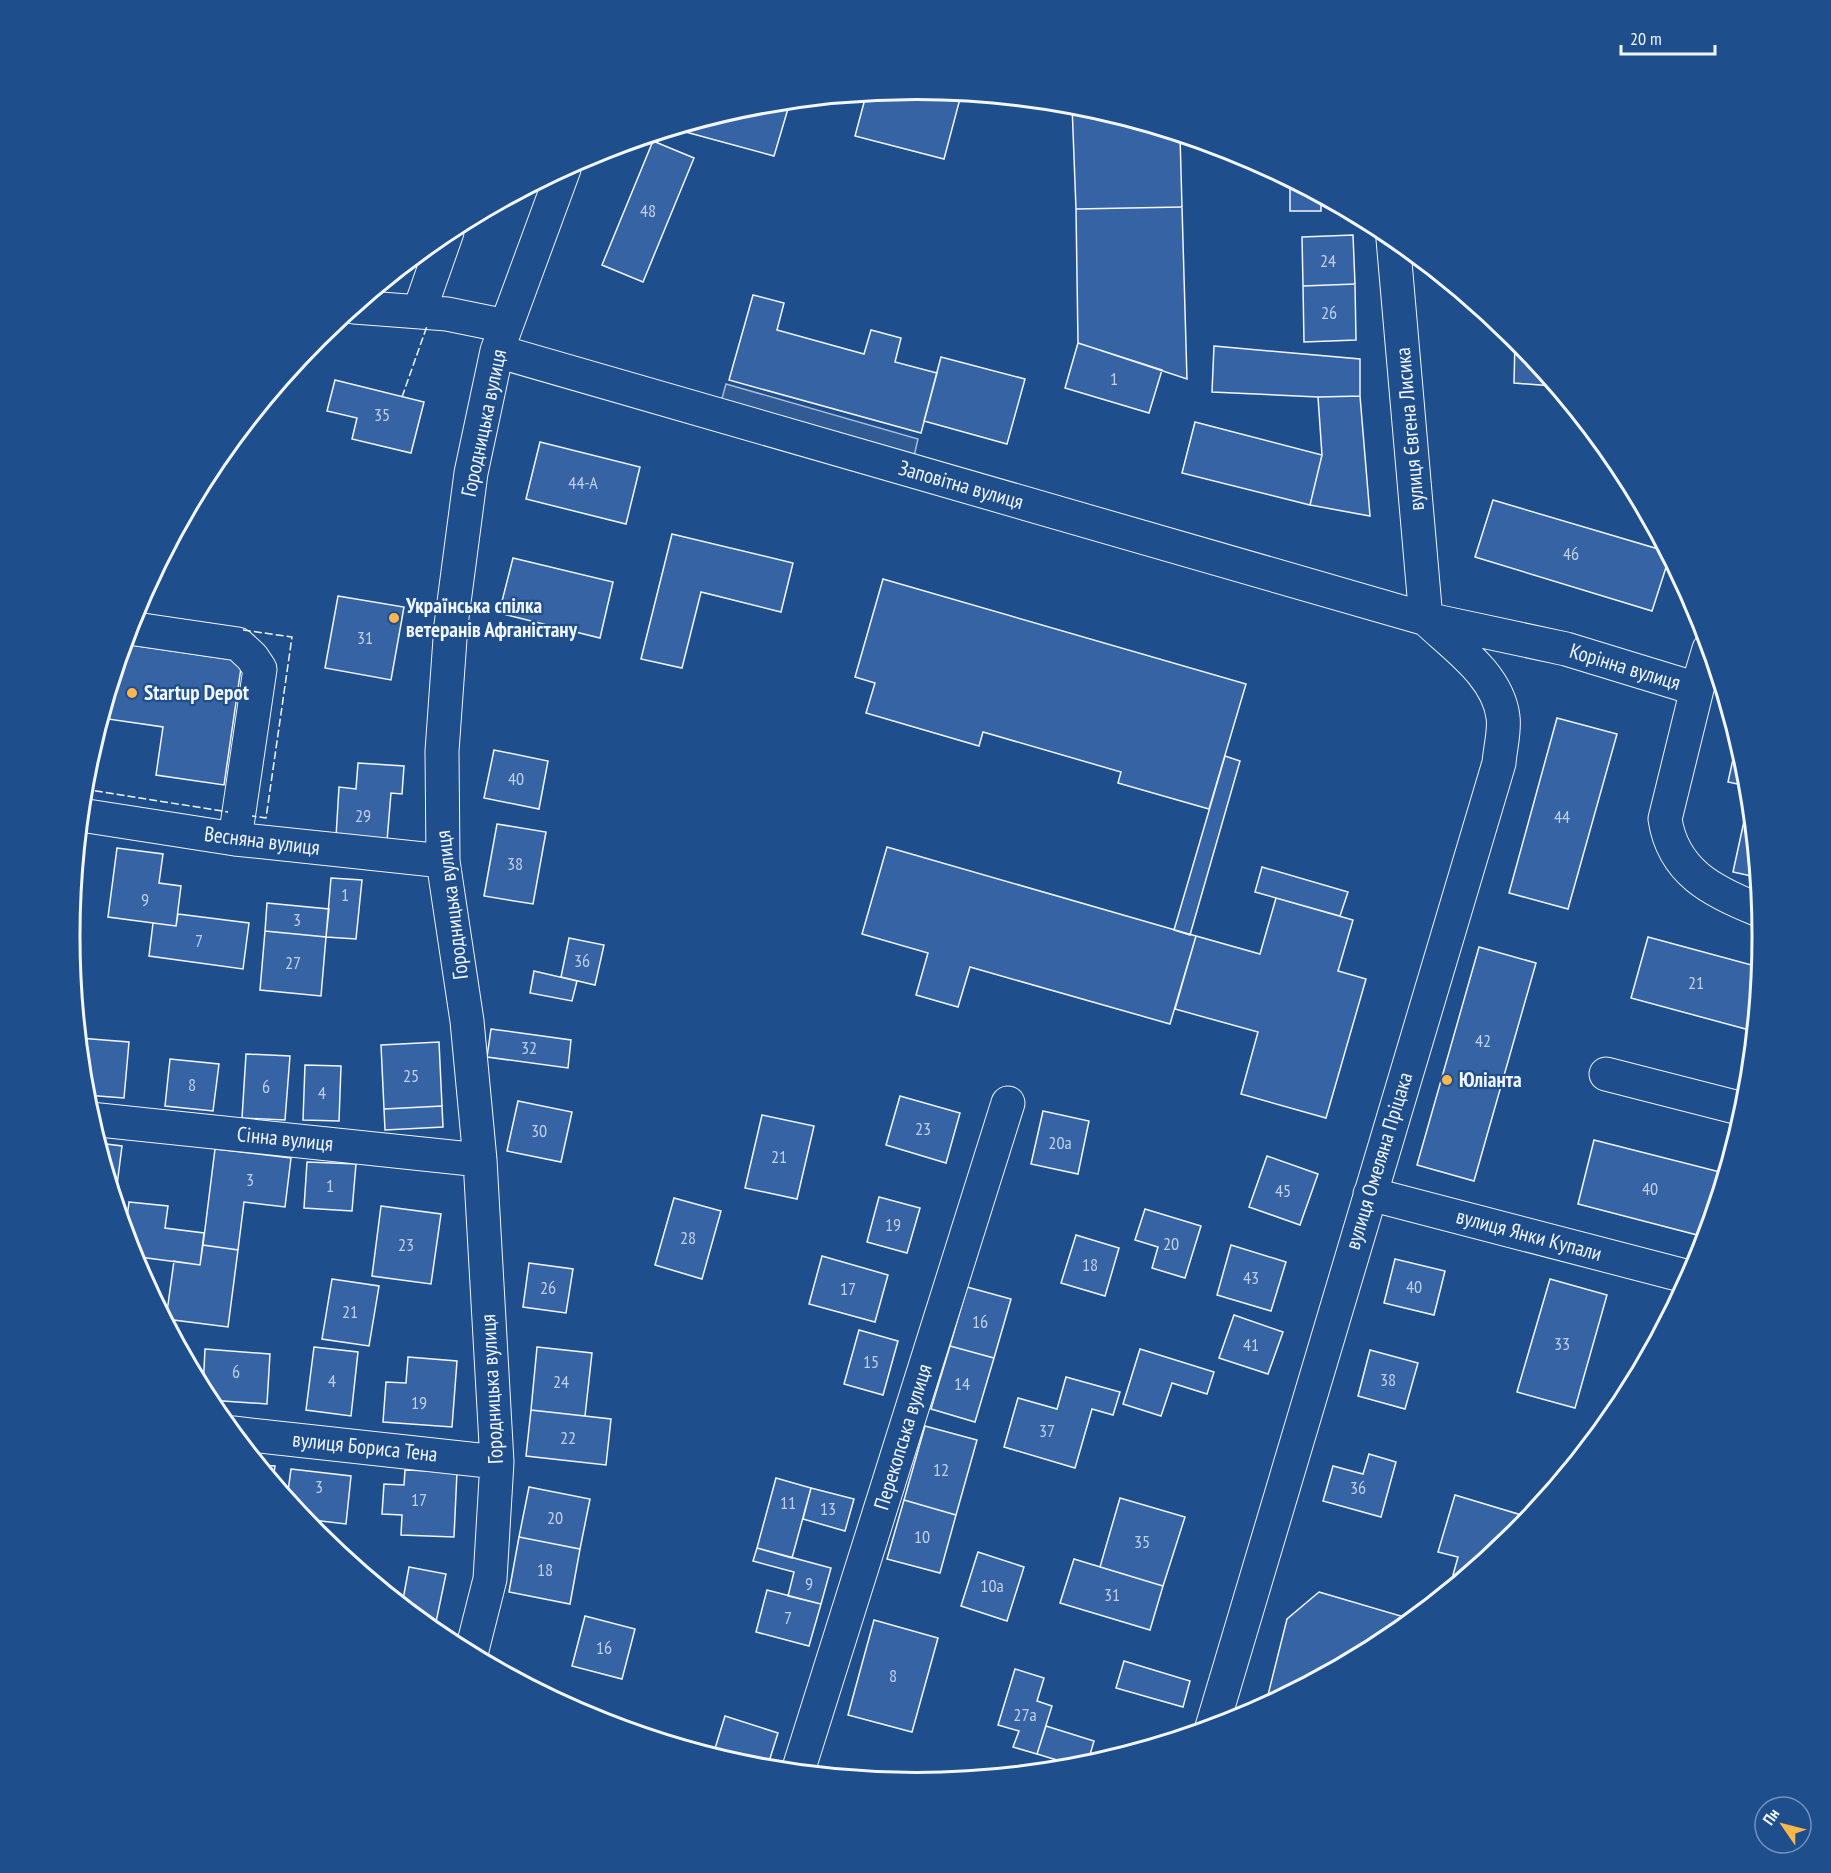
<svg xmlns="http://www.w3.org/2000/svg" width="1831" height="1873" viewBox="0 0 1831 1873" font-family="'PT Sans Narrow',sans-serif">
  <rect width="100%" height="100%" fill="#1f4e8c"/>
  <path fill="#305b95" stroke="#a8bbd7" stroke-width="1.5" d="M726,384L918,439L914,456L721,402Z"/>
  <path fill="#3563a3" stroke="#f2f6ff" stroke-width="1.5" d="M916,90L961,95L944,159L855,136L866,95Z
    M790,102L774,156L682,131L684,127L751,106Z
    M1072,105L1180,136L1182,207L1076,209Z
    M653,141L694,158L643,282L602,265Z
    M1290,185H1296L1321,198V211H1290Z
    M1182,207L1187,379L1078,343L1076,209Z
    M1353,235L1355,284L1303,286L1302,237Z
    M1355,284L1356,340L1304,342L1303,286Z
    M753,295L784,303L777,330L864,354L871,330L901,338L895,362L937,373L921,433L729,380Z
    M1515,340L1554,386L1514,383Z
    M1078,343L1162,370L1149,413L1065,388Z
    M1214,346L1360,359V396L1318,397L1212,392Z
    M941,357L1025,379L1007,444L924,421Z
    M335,380L424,402L411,453L352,439L357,418L327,411Z
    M1360,396L1370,516L1310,505L1322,455L1318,397Z
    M1195,422L1322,455L1310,505L1182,473Z
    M540,442L640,467L626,524L526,499Z
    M1493,500L1665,551L1669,558L1652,611L1475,557Z
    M672,534L793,563L781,612L701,592L682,668L641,659Z
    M513,558L613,582L600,638L499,613Z
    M883,579L1246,684L1209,809L1118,783L1121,772L983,732L979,746L866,713L875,683L855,677Z
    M338,596L404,607L391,680L325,668Z
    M124,644L242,661L224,785L156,775L163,727L101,718Z
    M1557,718L1617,734L1568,909L1509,893Z
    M1737,741L1746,772L1747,786L1728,782Z
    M494,750L548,761L539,809L484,798Z
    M1225,756L1240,761L1190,935L1174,930Z
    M358,763L404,766L402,794L391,793L387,841L336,837L339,787L356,789Z
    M1746,812L1750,813L1756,877L1733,872Z
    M497,824L546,832L533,904L484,896Z
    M887,847L1196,936L1170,1024L970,967L958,1007L916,995L928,953L862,934Z
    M117,848L163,854L159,883L181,886L176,926L108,917Z
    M1262,867L1348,892L1340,916L1255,892Z
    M331,878L362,880L356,939L326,937Z
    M1276,898L1353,920L1338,971L1366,979L1326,1118L1241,1094L1258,1032L1175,1009L1196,936L1260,954Z
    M267,903L329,909L326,937L265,931Z
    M178,914L249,923L243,969L149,956L153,923L176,926Z
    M265,931L326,937L321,996L260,990Z
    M1648,937L1759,967L1753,1031L1631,998Z
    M569,938L604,945L595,985L561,977Z
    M1479,947L1536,963L1474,1181L1417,1165Z
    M534,971L577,981L572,1001L530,993Z
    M491,1029L571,1040L568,1068L487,1057Z
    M79,1038L129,1042L124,1098L85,1095Z
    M439,1042L442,1106L384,1109L381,1045Z
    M246,1054L290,1056L285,1120L242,1118Z
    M170,1059L219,1064L213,1111L165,1106Z
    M305,1065L341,1066L339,1121L303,1120Z
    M900,1096L960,1113L946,1163L886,1145Z
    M518,1101L572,1112L561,1162L507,1151Z
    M442,1106L443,1127L385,1130L384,1109Z
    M1043,1111L1089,1121L1078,1174L1031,1164Z
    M762,1115L814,1126L797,1199L745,1188Z
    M1594,1140L1724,1173L1705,1237L1578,1204Z
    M98,1143L122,1146L115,1201Z
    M215,1149L291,1158L285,1207L244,1202L238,1250L203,1245Z
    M1267,1156L1318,1174L1300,1225L1249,1207Z
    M307,1162L356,1164L352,1211L304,1208Z
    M879,1197L920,1208L907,1253L867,1242Z
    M674,1198L721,1211L702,1279L655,1265Z
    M129,1202L168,1206L165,1228L204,1233L200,1265L132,1256L125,1233Z
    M381,1206L441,1214L431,1284L372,1276Z
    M1145,1209L1201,1226L1185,1278L1152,1268L1158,1247L1135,1240Z
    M1076,1235L1119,1248L1105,1296L1061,1283Z
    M203,1245L238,1250L228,1327L166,1319L174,1261L200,1265Z
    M1231,1245L1286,1262L1271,1311L1217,1295Z
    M822,1256L888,1275L875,1322L809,1304Z
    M1395,1259L1445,1271L1434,1315L1384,1303Z
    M529,1263L573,1269L566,1313L523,1307Z
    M332,1279L379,1286L369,1346L322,1339Z
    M1550,1279L1607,1295L1575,1408L1517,1392Z
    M967,1287L1011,1299L994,1358L950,1346Z
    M1234,1315L1283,1332L1268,1374L1219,1358Z
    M859,1330L898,1341L883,1395L844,1384Z
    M950,1346L994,1358L975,1422L931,1409Z
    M314,1347L358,1352L351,1416L306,1410Z
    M537,1347L592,1353L585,1416L531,1410Z
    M205,1349L270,1354L267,1404L208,1400L203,1390Z
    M1140,1349L1214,1372L1207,1394L1172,1383L1161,1416L1123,1404Z
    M1370,1350L1418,1363L1405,1409L1358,1396Z
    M408,1357L457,1361L452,1427L383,1422L386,1382L406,1383Z
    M1066,1377L1120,1392L1113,1415L1092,1409L1075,1468L1004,1447L1018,1398L1057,1409Z
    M531,1410L611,1419L606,1465L526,1456Z
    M925,1426L977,1440L956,1515L904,1500Z
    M1369,1454L1396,1462L1381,1517L1323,1501L1333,1466L1363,1474Z
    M259,1465L275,1466L273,1481Z
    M291,1469L351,1476L346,1524L304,1519L287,1499Z
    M405,1470L457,1472L454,1537L401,1535L402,1515L382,1514L384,1484L404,1485Z
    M776,1478L811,1488L792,1558L757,1548Z
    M529,1487L590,1499L580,1549L519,1537Z
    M811,1488L854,1499L845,1531L803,1519Z
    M1455,1495L1528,1517L1514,1535L1462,1577L1453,1575L1458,1557L1438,1552Z
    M1120,1498L1185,1517L1163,1586L1100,1567Z
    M904,1500L956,1515L940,1573L887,1559Z
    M519,1537L580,1549L570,1604L509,1592Z
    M327,1543L347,1548L345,1558Z
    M757,1548L831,1568L821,1604L788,1596L794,1572L753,1561Z
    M978,1552L1024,1567L1007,1621L961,1606Z
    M1074,1559L1163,1586L1150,1630L1060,1603Z
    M409,1567L446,1574L435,1627L427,1626L402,1605Z
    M767,1590L821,1604L809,1646L756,1632Z
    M1319,1592L1411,1619L1386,1641L1266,1703L1287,1619Z
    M585,1616L635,1629L622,1679L572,1666Z
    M874,1620L938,1638L912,1732L848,1715Z
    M1124,1661L1190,1681L1183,1707L1116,1688Z
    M1015,1669L1044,1678L1037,1701L1052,1706L1037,1754L1013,1747L1019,1731L998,1725Z
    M725,1716L778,1733L767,1768L750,1767L713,1755Z
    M1046,1726L1094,1741L1087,1765L1080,1767L1037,1754Z"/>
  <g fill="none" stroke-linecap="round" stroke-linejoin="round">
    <g stroke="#f2f6ff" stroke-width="35">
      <path id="minor" d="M1393,239L1426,619
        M354,307L447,314L506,326
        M419,312L447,232
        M497,351L1426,619L1566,649L1697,689L1665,819C1673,872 1713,892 1759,910
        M129,628L238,644L252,657L260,669L235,839
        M1697,689L1709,649
        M81,815L235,839L443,861
        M1606,1074L1743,1109
        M90,1119L480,1160
        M1370,1194L1689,1277
        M233,1433L497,1462
        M471,1654L490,1579L497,1462L480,1160L467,1021L443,861L442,751L451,625L471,473L497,351L564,169
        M1212,1727L1499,763C1500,749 1505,731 1503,717C1498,675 1454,646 1426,619
        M798,1771L1008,1103"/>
    </g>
    <use href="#minor" stroke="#1f4e8c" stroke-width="33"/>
    <path stroke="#f2f6ff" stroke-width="1.5" stroke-dasharray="8 3" stroke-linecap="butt" d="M402,397L427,326
      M243,630L292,637L266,818L252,816
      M84,789L228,812"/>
  </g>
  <g fill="#ffb74d" stroke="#1f4e8c" stroke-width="2">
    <circle cx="394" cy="618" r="6"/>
    <circle cx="132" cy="693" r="6"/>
    <circle cx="1447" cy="1080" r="6"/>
  </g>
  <g text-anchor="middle" stroke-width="4.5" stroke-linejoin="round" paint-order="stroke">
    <g font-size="18" fill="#c3d1e8">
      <text x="648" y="217">48</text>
      <text x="1328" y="267">24</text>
      <text x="1329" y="319">26</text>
      <text x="1114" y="385">1</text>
      <text x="382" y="421">35</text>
      <text x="583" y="489">44-А</text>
      <text x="1571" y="560">46</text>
      <text x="365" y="644">31</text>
      <text x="516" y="785">40</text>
      <text x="363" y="822">29</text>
      <text x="1562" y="823">44</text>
      <text x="515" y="870">38</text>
      <text x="345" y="901">1</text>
      <text x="145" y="906">9</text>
      <text x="297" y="926">3</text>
      <text x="199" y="947">7</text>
      <text x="582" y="967">36</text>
      <text x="293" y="969">27</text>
      <text x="1696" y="989">21</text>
      <text x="1483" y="1047">42</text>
      <text x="529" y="1054">32</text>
      <text x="411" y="1082">25</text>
      <text x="192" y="1091">8</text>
      <text x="266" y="1093">6</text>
      <text x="322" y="1099">4</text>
      <text x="923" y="1135">23</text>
      <text x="539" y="1137">30</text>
      <text x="1060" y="1149">20а</text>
      <text x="779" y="1163">21</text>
      <text x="250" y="1186">3</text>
      <text x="330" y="1192">1</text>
      <text x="1650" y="1195">40</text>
      <text x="1283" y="1197">45</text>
      <text x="893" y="1231">19</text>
      <text x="688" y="1244">28</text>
      <text x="1171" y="1250">20</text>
      <text x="406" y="1251">23</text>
      <text x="1090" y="1271">18</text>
      <text x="1251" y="1284">43</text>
      <text x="1414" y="1293">40</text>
      <text x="548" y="1294">26</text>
      <text x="848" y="1295">17</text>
      <text x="350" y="1318">21</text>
      <text x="980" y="1328">16</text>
      <text x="1562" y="1350">33</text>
      <text x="1251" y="1351">41</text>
      <text x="871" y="1368">15</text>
      <text x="236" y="1378">6</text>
      <text x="1388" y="1386">38</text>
      <text x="332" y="1387">4</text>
      <text x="561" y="1388">24</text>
      <text x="962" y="1390">14</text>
      <text x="419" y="1409">19</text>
      <text x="1047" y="1437">37</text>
      <text x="568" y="1444">22</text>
      <text x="941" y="1476">12</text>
      <text x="319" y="1493">3</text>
      <text x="1358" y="1494">36</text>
      <text x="419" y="1506">17</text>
      <text x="788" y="1509">11</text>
      <text x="828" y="1515">13</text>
      <text x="555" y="1524">20</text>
      <text x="922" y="1543">10</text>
      <text x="1142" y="1548">35</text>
      <text x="545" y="1576">18</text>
      <text x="809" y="1590">9</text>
      <text x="992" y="1592">10а</text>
      <text x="1112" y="1601">31</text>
      <text x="788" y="1624">7</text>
      <text x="604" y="1654">16</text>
      <text x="893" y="1682">8</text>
      <text x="1025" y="1721">27а</text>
    </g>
    <g font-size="21" fill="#f2f6ff" stroke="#1f4e8c">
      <text transform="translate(484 423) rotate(-78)" y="7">Городницька вулиця</text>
      <text transform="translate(1410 429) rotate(-95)" y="7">вулиця Євгена Лисика</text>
      <text transform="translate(961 485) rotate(16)" y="7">Заповітна вулиця</text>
      <text transform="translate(1625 667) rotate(17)" y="7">Корінна вулиця</text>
      <text transform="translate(262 841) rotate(7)" y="7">Весняна вулиця</text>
      <text transform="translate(452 905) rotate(-97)" y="7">Городницька вулиця</text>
      <text transform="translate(285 1139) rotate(6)" y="7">Сінна вулиця</text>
      <text transform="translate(1379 1161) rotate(-73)" y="7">вулиця Омеляна Пріцака</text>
      <text transform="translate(1529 1235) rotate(15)" y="7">вулиця Янки Купали</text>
      <text transform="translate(492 1389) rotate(-93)" y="7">Городницька вулиця</text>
      <text transform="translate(903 1437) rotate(-73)" y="7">Перекопська вулиця</text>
      <text transform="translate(365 1447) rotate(6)" y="7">вулиця Бориса Тена</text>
    </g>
    <g font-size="21" font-weight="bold" fill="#f2f6ff" stroke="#1f4e8c" text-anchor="start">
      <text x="406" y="613">Українська спілка<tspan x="406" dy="24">ветеранів Афганістану</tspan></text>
      <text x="144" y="700">Startup Depot</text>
      <text x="1459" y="1087">Юліанта</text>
    </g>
  </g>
  <path d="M0 0H1831V1873H0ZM80 936a836 836 0 1 1 1672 0a836 836 0 1 1-1672 0Z" fill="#1f4e8c" fill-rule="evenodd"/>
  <path fill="none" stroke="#f2f6ff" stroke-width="3" d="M80 936a836 836 0 1 1 1672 0a836 836 0 1 1-1672 0Z"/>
  <g transform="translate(1783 1825) rotate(305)"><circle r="28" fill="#1f4e8c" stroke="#7391ba" stroke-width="1.5"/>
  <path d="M0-4.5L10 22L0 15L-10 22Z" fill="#ffb74d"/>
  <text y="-9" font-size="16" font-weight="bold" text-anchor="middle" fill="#f2f6ff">Пн</text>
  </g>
  <path d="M1621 45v9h94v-9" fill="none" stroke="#f2f6ff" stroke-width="3"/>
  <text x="1630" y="45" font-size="18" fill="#f2f6ff" stroke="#1f4e8c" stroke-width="4.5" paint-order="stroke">20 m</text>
</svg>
